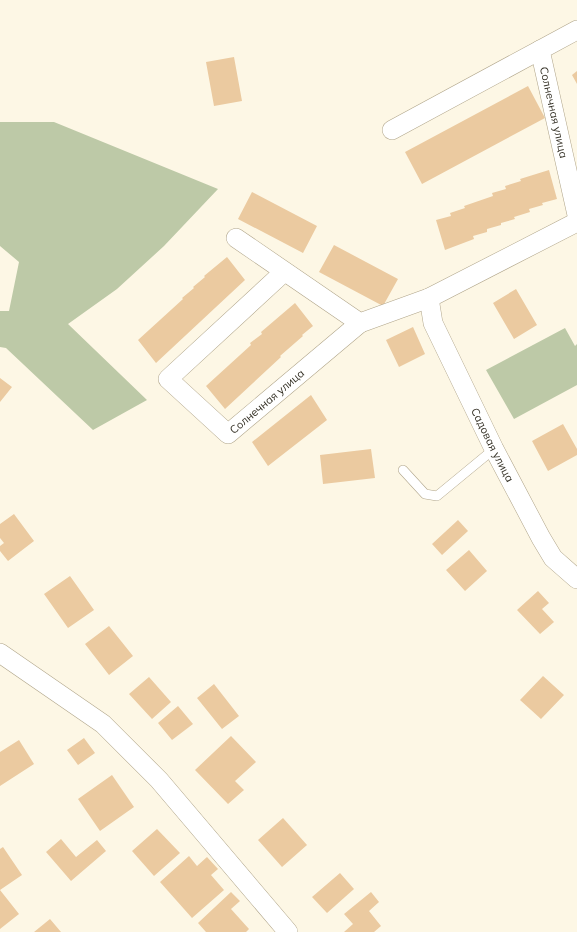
<svg xmlns="http://www.w3.org/2000/svg" width="577" height="932" viewBox="0 0 577 932" font-family="Mulish,sans-serif">
  <rect width="100%" height="100%" fill="#fdf7e5"/>
  <path fill="#bdc9a7" d="M0,122H54L218,189L164,246L117,289L68,324L147,400L93,430L6,348L0,347V311H9L19,262L0,246Z
    M565,328L575,346L577,344V385L514,419L486,370Z"/>
  <path fill="#ebcaa0" d="M234,57L242,101L214,106L206,62Z
    M577,71V84L572,75Z
    M528,86L545,118L422,184L405,152Z
    M549,170L557,199L542,203L543,205L529,209L530,212L514,217L515,219L501,223V225L487,229V232L473,236L474,239L445,250L436,220L451,216L450,213L465,208L464,206L493,196L492,193L506,189L505,186L521,181L520,179Z
    M252,192L317,226L303,253L238,219Z
    M334,245L398,279L383,306L319,272Z
    M227,257L245,280L156,363L138,340L183,299L182,298L194,288L193,287L205,277L204,276Z
    M516,289L537,325L514,339L493,303Z
    M295,303L313,326L302,335L303,336L280,356L281,357L225,409L206,386L251,345L250,343L262,334L261,332Z
    M413,327L425,354L399,367L386,340Z
    M0,378L12,387L0,402Z
    M311,395L327,420L268,466L252,442Z
    M563,424L577,449V455L548,471L532,441Z
    M371,449L375,478L323,484L320,455Z
    M14,514L34,541L8,561L0,551V546L4,543L0,538V524Z
    M458,520L468,531L442,555L432,544Z
    M469,550L487,571L465,591L446,570Z
    M70,576L94,610L68,628L44,594Z
    M538,591L549,603L542,609L554,622L540,634L517,610Z
    M109,626L133,656L109,675L85,644Z
    M543,676L564,695L541,719L520,700Z
    M149,677L171,702L152,719L129,694Z
    M214,684L239,716L222,729L197,698Z
    M178,706L193,724L172,740L158,723Z
    M231,736L256,762L235,781L244,790L228,804L195,770Z
    M84,738L95,753L78,765L67,750Z
    M19,740L34,764L0,786V752Z
    M112,775L134,807L100,831L78,799Z
    M283,818L307,845L282,867L258,840Z
    M157,829L180,853L154,876L132,851Z
    M61,839L76,857L97,840L106,851L71,881L46,852Z
    M3,847L22,875L0,890L19,914L0,929V849Z
    M189,856L197,866L207,857L218,869L211,875L224,890L192,918L160,882Z
    M340,873L354,889L327,913L312,897Z
    M231,892L240,901L231,909L249,929L246,932H206L198,923Z
    M371,892L379,902L369,911L381,926L374,932H344L353,924L344,914Z
    M50,919L61,932H34Z"/>
  <g fill="none" stroke-linecap="round" stroke-linejoin="round">
    <g stroke="#b0a58a" stroke-width="10">
      <path id="lane" d="M403,470L425,494L437,496L494,449"/>
    </g>
    <g stroke="#b0a58a" stroke-width="20">
      <g id="street">
        <path id="s1" d="M577,30L540,50L577,215"/>
        <path d="M392,130L540,50"/>
        <path d="M236,238L360,323L429,298L577,222"/>
        <path id="s2" d="M284,272L168,379L228,434L360,323"/>
        <path id="s3" d="M429,298L433,323L494,449L541,538L553,558L577,579"/>
        <path d="M0,653L103,724L159,780L288,932"/>
      </g>
    </g>
    <use href="#lane" stroke="#fff" stroke-width="9"/>
    <use href="#street" stroke="#fff" stroke-width="19"/>
  </g>
  <g text-anchor="middle" stroke-width="3.5" stroke-linejoin="round" paint-order="stroke">
    <g font-size="11" fill="#343025" stroke="#fff">
      <text dy="4" stroke="none"><textPath href="#s1" startOffset="106">Солнечная улица</textPath></text>
      <text dy="4" stroke="none"><textPath href="#s2" startOffset="290">Солнечная улица</textPath></text>
      <text dy="4" stroke="none"><textPath href="#s3" startOffset="161">Садовая улица</textPath></text>
    </g>
  </g>
</svg>
